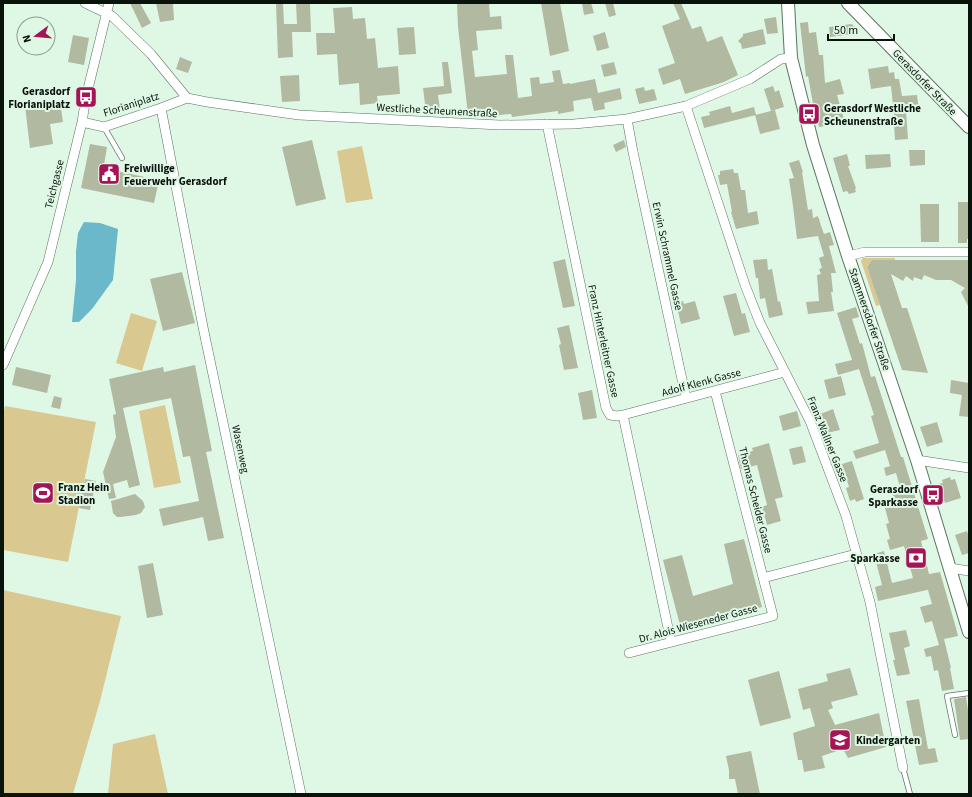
<svg xmlns="http://www.w3.org/2000/svg" width="972" height="797" viewBox="0 0 972 797" font-family="'Source Sans 3',sans-serif">
  <rect width="100%" height="100%" fill="#dff8e5"/>
  <path fill="#dac891" d="M362,146L373,199L346,203L337,151Z
    M863,258H895V260H872L867,267L880,305L876,306L861,261Z
    M131,313L157,321L142,371L116,363Z
    M165,405L181,483L154,488L139,411Z
    M5,406L96,422L68,562L3,550V416Z
    M3,590L121,616L100,701L73,794H3Z
    M155,734L168,794H108L113,744Z"/>
  <path fill="#6ab8ca" d="M84,222L100,223L118,229L113,280L92,309L79,322H72L76,280V251L78,233Z"/>
  <path fill="#b1b9a0" d="M130,3H140L151,23L142,28Z
    M156,3H173L174,20L160,22Z
    M276,3H283L284,24H297L296,3H310L311,32H292L293,57L278,58Z
    M457,3H489L490,17L501,16L502,29L476,31L478,50L472,51L475,77L507,74L505,55H513L518,98L532,96L530,78L539,77L540,84L554,82L552,71L560,70L563,84L570,83V84L595,79L598,93L620,88L622,99L604,103L605,109L594,111L591,98L573,101L574,111L558,114V111L512,117L511,114L490,116L489,113L468,114L458,27Z
    M541,3H560L569,51L550,56Z
    M582,3H591L594,13L584,15Z
    M605,3H613L616,15L609,17Z
    M673,3H681L692,29L701,26L707,42L722,36L738,75L724,82L685,94L680,79L663,85L658,69L675,63L662,26L680,19Z
    M352,7L353,19L365,18L367,39L375,38L378,68L398,66L400,94L377,96L378,103L360,105L359,83L339,85L337,54L317,55L316,33H335L333,8Z
    M776,17L778,33L767,34L764,19Z
    M808,22L809,33L816,32L819,55H823L825,83L840,79L844,94L837,95L845,123L819,127L813,104L808,76L806,77L800,23Z
    M852,24L858,33L830,37L829,27Z
    M414,27L416,54L399,55L397,28Z
    M763,29L766,44L742,49L741,44L738,41L743,36V34Z
    M605,32L609,48L597,51L593,36Z
    M73,35L89,38L84,65L68,62Z
    M180,57L192,62L188,73L176,69Z
    M442,62H448L452,93L438,95L440,110L426,112L423,88L444,86Z
    M614,62L617,74L604,77L601,65Z
    M888,66L889,73L894,72L895,79H899L902,96L917,95L919,110L906,111L908,139L895,140L894,124H895L891,86L871,89L868,69Z
    M299,75L300,101L282,102L280,76Z
    M773,86L775,92L779,90L784,107L771,111L764,89Z
    M644,87L645,91L654,89L657,100L639,104L635,89Z
    M60,102L63,122L50,124L53,144L30,148L25,106Z
    M730,106L732,113L754,107L756,115L704,128L701,117L710,115L709,112Z
    M775,110L780,129L760,134L755,115Z
    M312,140L326,199L296,206L282,147Z
    M624,140L626,147L616,152L613,145Z
    M90,144L107,147L104,165L108,166L107,169L159,180L154,203L81,188Z
    M909,150H925V165L910,166Z
    M847,154L850,166H848L856,188L855,189L856,192L849,194L847,191L843,192L833,158Z
    M890,154L891,167L866,169L865,155Z
    M799,160L803,172H802L808,210L812,209L813,218L818,216V218H819L820,223L824,234L830,232L834,245L829,246L836,273H831L833,292H831L834,311L808,314L806,302L819,301L817,275L821,274L819,269L822,268L819,258L824,256L818,236L797,239L793,206L789,179L794,178L789,163Z
    M733,169L734,173H738L741,190H745L748,213L757,211L759,224L736,229L731,212H732L727,184L720,185L718,175H720V171Z
    M958,202H969V239H967V243H958Z
    M920,204H939V242H921Z
    M565,259L575,306L563,308L553,262Z
    M767,259L768,270L772,269L778,302L780,301L783,315L769,318L765,298L760,299L758,278H756L753,260Z
    M872,260H969V308L961,292L965,288L951,280H936L924,275L922,280L914,277L913,281L906,276L903,281L891,274L902,308H907L928,373L902,370L867,267Z
    M182,272L195,323L163,331L150,279Z
    M736,293L742,314L745,313L750,332L734,336L723,296Z
    M683,301L684,304L695,301L700,319L681,324L676,303Z
    M856,307L859,317L852,319L860,344L862,343L871,377L875,376L901,457H903L928,539L921,541L929,574L940,572L956,628L958,636L944,639L951,668H950L954,689L942,691L938,670L934,671L931,656L926,657L924,649L939,645L932,621L925,623L920,607L932,604L928,590H927L878,601L875,587L882,585L874,554L884,551L892,583L913,578L904,546L890,550L887,540L890,539L886,524L889,523L885,508L896,505L891,489L900,487L896,473L886,476L884,468L890,466L885,450L856,459L853,451L879,443L871,416L874,415L859,369L838,375L835,364L852,360L837,313Z
    M569,325L578,368L564,370L559,345L561,344L557,328Z
    M195,365L212,451L206,452L224,538L208,541L203,517L163,526L159,509L199,501L190,456L183,457L171,398L123,408L140,485L129,488L127,480L113,484L116,498L109,499L103,472L116,437L113,415L116,414L109,379L163,367L164,372Z
    M16,367L51,375L47,393L12,385Z
    M841,376L846,395L829,399L824,380Z
    M951,380L969,383V417L959,416L962,395L950,393Z
    M592,390L597,418L583,420L578,393Z
    M54,396L62,398L60,409L51,407Z
    M833,409L840,430L827,433L820,414Z
    M797,411L801,426L783,431L779,416Z
    M937,422L943,442L927,447L920,427Z
    M769,443L783,497L775,499L781,521L767,525L762,507L767,505L757,465L741,469L738,455L753,451L752,448Z
    M802,446L806,462L793,465L789,449Z
    M852,461L864,499L856,502L855,499L850,501L846,488L849,487L842,464Z
    M950,477L951,480L955,479L961,498L945,503L939,484L943,483L942,480Z
    M85,479L96,481L90,510L79,508Z
    M135,494L143,501L145,507L141,513L136,515L121,517H117L113,513L111,501Z
    M967,531L969,537V553L962,555L955,535Z
    M744,539L762,607L681,629L663,560L682,555L693,596L733,584L724,544Z
    M153,563L163,615L147,618L138,566Z
    M906,630L910,646L904,648L910,674L897,676L893,660H895L889,633Z
    M850,668L858,695L831,702L833,708L828,710L835,725L879,713L886,747L848,758L843,749L822,756L825,768L804,772L802,760H798L793,733L815,726L810,708L803,710L798,689L828,681L826,674Z
    M779,671L791,718L760,726L748,680Z
    M966,697L969,717V739L960,740L954,699Z
    M919,699L928,749L935,748L938,762L919,765L906,701Z
    M751,751L760,794H738L735,779H729V770L726,756Z"/>
  <g fill="none" stroke-linecap="round" stroke-linejoin="round">
    <g stroke="#5d7363" stroke-width="6">
      <path id="lane" d="M104,127L122,158
        M955,735L947,696L969,693
        M903,768L910,794"/>
    </g>
    <g stroke="#5d7363" stroke-width="10">
      <path id="street" d="M85,3L112,16L151,54L187,98L207,102L299,115L500,125L574,124L627,119L686,106L750,79L781,59L791,58
        M686,106L745,285L760,323L810,421L846,516L870,602L903,768
        M161,108L203,327L301,794
        M627,119L633,152L686,398
        M82,122L104,127L161,108L187,98
        M547,124L606,408L610,415L617,416L623,415L671,642
        M848,256L865,252H969
        M3,365L48,262L82,122L86,97L109,3
        M623,415L785,372
        M917,460L969,468
        M950,568L969,571
        M763,578L856,554
        M629,653L773,616L715,391"/>
    </g>
    <g stroke="#5d7363" stroke-width="14">
      <path id="secondary" d="M788,3L791,58L813,145L848,256L917,460L969,632
        M848,3L969,127"/>
    </g>
    <use href="#lane" stroke="#fff" stroke-width="4.5"/>
    <use href="#street" stroke="#fff" stroke-width="9"/>
    <use href="#secondary" stroke="#fff" stroke-width="12"/>
  </g>
  <defs>
    <g id="bus-square" transform="scale(1.15)"><rect x="-9" y="-9" width="18" height="18" rx="4" fill="#a41457" stroke="#dff8e5"/><path d="M-5-6H5V4H4V6H2V4H-2V6H-4V4H-5ZM-3.5-4V0h7V-4ZM-3.5 1.2v1.5H-2V1.2ZM2 1.2v1.5H3.5V1.2Z" fill="#fff"/></g>
    <g id="civic-square" transform="scale(1.15)"><rect x="-9" y="-9" width="18" height="18" rx="4" fill="#a41457" stroke="#dff8e5"/><path d="M-.6-6.5H3V-4.5H.6V-3L4-1V1h2V6H-6V1h2V-1L-.6-3ZM-1.2 2.5V6h2.4V2.5Z" fill="#fff"/></g>
    <g id="stadium-square" transform="scale(1.15)"><rect x="-9" y="-9" width="18" height="18" rx="4" fill="#a41457" stroke="#dff8e5"/><path d="M0-5a6.5 5 0 1 0 0 10a6.5 5 0 1 0 0-10ZM-3.5-1.8h7v3.6h-7Z" fill="#fff"/></g>
    <g id="bank-square" transform="scale(1.15)"><rect x="-9" y="-9" width="18" height="18" rx="4" fill="#a41457" stroke="#dff8e5"/><path d="M-6-4H6V4H-6ZM0-2.3a2.3 2.3 0 1 0 0 4.6a2.3 2.3 0 1 0 0-4.6Z" fill="#fff"/></g>
    <g id="school-square" transform="scale(1.15)"><rect x="-9" y="-9" width="18" height="18" rx="4" fill="#a41457" stroke="#dff8e5"/><path d="M0-5L7-2L0 1L-7-2ZM-4 1L0 2.5L4 1V4Q0 6-4 4Z" fill="#fff"/></g>
  </defs>
  <g fill-rule="evenodd">
    <use href="#bus-square" x="86" y="97"/>
    <use href="#bus-square" x="809" y="114"/>
    <use href="#civic-square" x="109" y="174"/>
    <use href="#stadium-square" x="43" y="493"/>
    <use href="#bus-square" x="933" y="495"/>
    <use href="#bank-square" x="916" y="558"/>
    <use href="#school-square" x="840" y="740"/>
  </g>
  <g text-anchor="middle" stroke-width="4" stroke-linejoin="round" paint-order="stroke">
    <g font-size="11" fill="#0a120c" stroke="#dff8e5">
      <text transform="translate(925 82) rotate(46)" y="4">Gerasdorfer Straße</text>
      <text transform="translate(131 104) rotate(-18)" y="4">Florianiplatz</text>
      <text transform="translate(437 110) rotate(3)" y="4">Westliche Scheunenstraße</text>
      <text transform="translate(54 184) rotate(-76)" y="4">Teichgasse</text>
      <text transform="translate(668 256) rotate(78)" y="4">Erwin Schrammel Gasse</text>
      <text transform="translate(870 319) rotate(71)" y="4">Stammersdorfer Straße</text>
      <text transform="translate(604 341) rotate(78)" y="4">Franz Hinterleitner Gasse</text>
      <text transform="translate(701 382) rotate(-15)" y="4">Adolf Klenk Gasse</text>
      <text transform="translate(828 439) rotate(68)" y="4">Franz Wallner Gasse</text>
      <text transform="translate(241 449) rotate(78)" y="4">Wasenweg</text>
      <text transform="translate(756 500) rotate(76)" y="4">Thomas Scheider Gasse</text>
      <text transform="translate(698 623) rotate(-15)" y="4">Dr. Alois Wieseneder Gasse</text>
    </g>
    <g font-size="11" font-weight="bold" fill="#0a120c" stroke="#dff8e5" text-anchor="start">
      <text x="70" y="95" text-anchor="end">Gerasdorf<tspan x="70" dy="13">Florianiplatz</tspan></text>
      <text x="824" y="112">Gerasdorf Westliche<tspan x="824" dy="13">Scheunenstraße</tspan></text>
      <text x="124" y="172">Freiwillige<tspan x="124" dy="13">Feuerwehr Gerasdorf</tspan></text>
      <text x="58" y="491">Franz Hein<tspan x="58" dy="13">Stadion</tspan></text>
      <text x="918" y="493" text-anchor="end">Gerasdorf<tspan x="918" dy="13">Sparkasse</tspan></text>
      <text x="900" y="562" text-anchor="end">Sparkasse</text>
      <text x="856" y="744">Kindergarten</text>
    </g>
  </g>
  <rect width="972" height="797" fill="none" stroke="#0a120c" stroke-width="8"/>
  <g transform="translate(36 36) rotate(254)"><circle r="19" fill="#dff8e5" stroke="#8a9c8e"/>
  <path d="M0-3L7 15L0 10L-7 15Z" fill="#a41457"/>
  <text y="-6" font-size="11" font-weight="bold" text-anchor="middle" fill="#0a120c">N</text>
  </g>
  <path d="M828 34v6h66v-6" fill="none" stroke="#0a120c" stroke-width="2"/>
  <text x="834" y="34" font-size="12" fill="#0a120c" stroke="#dff8e5" stroke-width="3" paint-order="stroke">50 m</text>
</svg>
